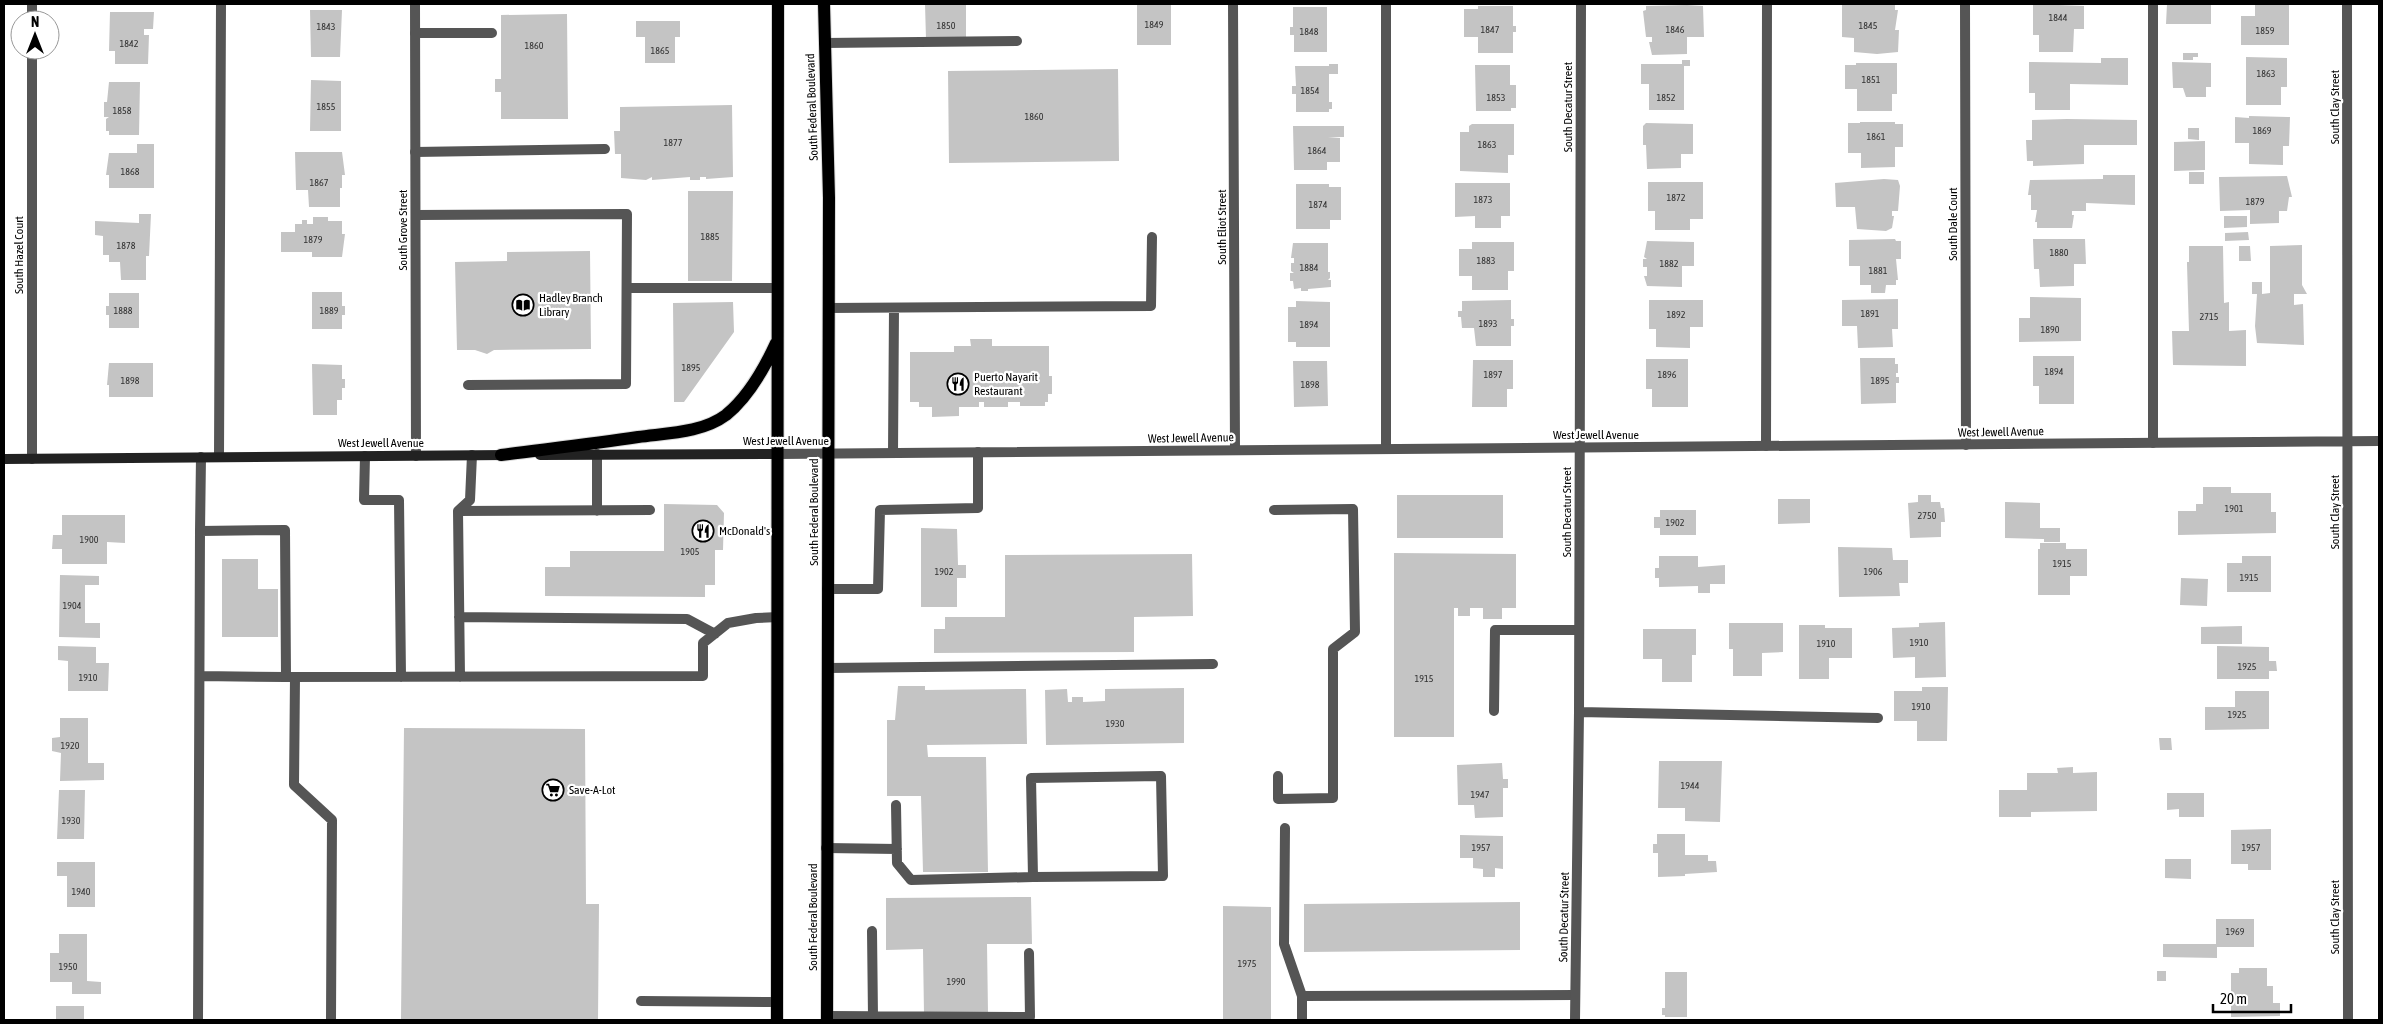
<svg xmlns="http://www.w3.org/2000/svg" width="2383" height="1024" viewBox="0 0 2383 1024" font-family="'Asap Condensed',sans-serif">
  <rect width="100%" height="100%" fill="#fff"/>
  <path fill="#c4c4c4" d="M925,4H966V41L926,39Z
    M1137,4H1171V45H1137Z
    M1842,4L1895,5V10H1898L1895,30H1899L1898,52L1877,54L1854,52V38L1842,37Z
    M2033,4L2084,6V29H2074L2073,52H2039V35H2033Z
    M2167,4H2211V24H2166Z
    M2255,4H2289V45H2241V16H2255Z
    M1687,5L1703,6L1704,37H1687V54L1652,55L1649,42H1652V37H1646L1643,11L1646,10V6Z
    M1478,6H1513V26H1516V32H1513V53H1478V37H1464V9H1478Z
    M1293,7H1327V52H1294V35H1290V27H1293Z
    M310,10H342L340,57H311Z
    M110,12H154L153,29H144V35H149L148,64H115V51H109Z
    M567,14L568,119H501V92H495V79H501V15Z
    M636,21H680V37H675V63H645V37H636Z
    M2183,53H2198V57H2193V60H2183Z
    M2246,57L2287,58V87H2281V105H2246Z
    M2101,58H2128V85L2070,84V110H2035V93H2029V62L2101,63Z
    M1682,60H1690V66H1684V110H1649V84H1641V64H1682Z
    M2172,62L2211,63V87H2206V97H2186L2183,88H2173Z
    M1856,63H1897V94H1892V111H1857V89H1845V65H1856Z
    M1329,64H1338V74H1329V102H1332V109H1329V112H1296V94H1292V86H1296L1295,66H1329Z
    M1475,65H1510V85H1516V108H1511V111H1476Z
    M1118,69L1119,161L949,163L948,71Z
    M311,80L341,81V131H310Z
    M109,82H140L139,135H109V131H106V119L109,117H104V102H107Z
    M732,105L733,177L706,179V177H700V180H690V177L652,180V177L646,180L621,178V154H615L614,131H620V107Z
    M2249,116L2290,117L2289,146H2283V165L2249,164V143H2235V117L2249,118Z
    M2067,119L2137,120V145H2084V164L2033,166V161H2027L2026,140H2032V120Z
    M1860,122H1895V124H1903V147H1895V167L1861,168V153H1848V123H1860Z
    M1646,123L1693,124V154H1681V168L1647,169L1646,145H1643V126Z
    M1472,124H1514V155H1508V173L1460,171V132H1469V126Z
    M1293,126H1344V137H1328L1340,138V162H1327V170H1294Z
    M2188,128H2199V140L2188,139Z
    M2205,141V170L2174,171V142Z
    M137,144H154V188H109V175H106L109,153H137Z
    M295,152H342L345,175H342V188H340V207H309L308,190H296Z
    M2189,172H2204V184H2189Z
    M2103,175H2135V205L2086,203V211H2072V215H2074L2072,228H2037V222H2035L2037,210H2031V195H2028L2030,180L2103,179Z
    M2287,176L2292,197H2289L2287,211H2279V223L2250,224V210L2220,211L2219,177Z
    M1884,179L1898,180L1900,186L1898,211H1892V216H1894L1892,228L1886,231L1857,229L1855,207H1836L1835,183Z
    M1648,182H1703V219H1690V230H1655V211H1648Z
    M1455,183H1510V216H1501V228H1475V216L1455,217Z
    M1296,184H1329V187H1341V220H1330V229H1296Z
    M688,191H733L732,281H688Z
    M139,214H151L149,256H146V280H121L120,262H109V255H103V236L95,235V221L139,223Z
    M2224,216H2247V227L2224,228Z
    M313,217H328V221H342V234H345L342,257H312V252H281V232H295V224H302V220H307V224H313Z
    M2248,232L2249,240L2225,241V233Z
    M1895,239L1896,241H1901V259H1896L1898,280H1896V285H1886L1885,293H1871V285H1860V266H1849V240Z
    M2033,239H2085L2086,264H2074V286L2040,287L2039,269H2034Z
    M1647,241L1694,242V266H1682V287L1647,286L1644,276H1647V267H1643V259H1647L1644,257Z
    M1472,242H1514V271H1508V290H1472V276H1459V249H1472Z
    M1293,243H1328V272H1330V278L1328,280H1331V287L1308,289V291H1301V288L1294,289L1293,281H1290V273H1294L1291,271V263H1294V258H1291Z
    M2302,245V285L2307,294H2294V305L2303,304L2304,345L2257,343L2255,326L2257,294H2252V282H2262V294L2270,293V246Z
    M2189,246H2223L2224,303L2229,302V331L2246,330V366L2173,365L2172,331H2189L2187,264V262H2189Z
    M2239,246H2250L2251,261H2239Z
    M590,251L591,349L494,350L487,354L475,350H457L455,262L507,261V252Z
    M312,292H342V306H345V315H342V329H312Z
    M109,293H139V328H109V315H106V306H109Z
    M2030,297L2081,298V341L2019,342V318H2030Z
    M1898,299V329H1892L1893,347L1858,348L1857,326H1842V300Z
    M1511,300V319H1514V326H1511V346H1476L1474,328H1462L1461,317H1458V311H1462V301Z
    M1649,300H1703V327H1690V348L1656,347V329H1649Z
    M1296,301L1330,302V347H1296V342H1288V307H1296Z
    M733,302L734,332L684,402H674L673,303Z
    M970,339H992V346H1049V376H1052V394H1048V402H1045V406H1020V402H1008V407H984V402H979V407H959V416L932,417V407H919V402H910V352H954V346H971Z
    M2033,356H2074V404H2039V386H2033Z
    M1860,358H1895V364H1898V373H1896V377H1899V383H1896V403L1861,404Z
    M1646,359H1688V407H1652V389H1646Z
    M1473,360H1513V389H1507V407H1472Z
    M1293,361H1327L1328,406L1294,407Z
    M109,363H153V397H109V385H107Z
    M312,364L342,365V379H345V388H342V400H337V415H313Z
    M2203,487H2231V493H2271V512H2276V533L2178,535V511H2196V504H2203Z
    M1397,495H1503V538H1397Z
    M1918,495H1931V502H1940L1941,508H1944L1945,522H1941V537L1910,538L1908,503L1918,502Z
    M1778,499H1810V523L1778,524Z
    M2005,502L2040,503V528H2060V542H2044V539L2005,538Z
    M664,504L717,505L724,513L723,550H715V585H705V597L545,596V567H570V551H664Z
    M1660,510H1696V535H1660V528H1654V517H1660Z
    M62,515H125V543L107,542V564H62V549H52L53,535H62Z
    M921,528L957,529L958,565H966V578H957V607H921Z
    M2040,543H2066V549H2087V576H2070V595H2038V549H2040Z
    M1838,547L1892,548L1893,560H1908V583H1899L1900,596L1839,597Z
    M1394,553L1516,554V608H1502V619H1483V608H1470V616H1458V608H1454V737H1394Z
    M1192,554L1193,616L1134,617V652L934,653V629H945V617H1005V555Z
    M1659,556H1698V567L1725,565V584H1710V593H1698V586L1659,587V578H1655V568H1659Z
    M2242,556H2271V592H2227V563H2242Z
    M222,559H258V589H278V637H222Z
    M60,575L99,576V585H85V623H100V638L59,637Z
    M2181,578L2208,579L2207,606L2180,605Z
    M1945,622L1946,677L1915,678V657L1893,658L1892,628L1919,627V623Z
    M1729,623H1783V652L1762,653V676H1733V649H1729Z
    M1799,625H1825V628H1852V658H1829V679H1799Z
    M2242,626V644H2201V627Z
    M1643,629H1696V655H1692V682H1662V659H1643Z
    M58,646L96,647V663H109L108,691H68V661L58,660Z
    M2217,646L2269,647V661H2276L2277,671H2269V679H2217Z
    M898,686H925V690L1026,689L1027,744L927,745L928,757H986L988,872H923L921,796H887V720H895Z
    M1922,687H1948L1947,741H1917V721H1894V691H1922Z
    M1184,688V743L1046,745L1045,690L1067,689L1068,702H1072V697H1083V702L1105,701V689Z
    M2235,691H2269V729L2205,730V707H2235Z
    M60,718H88V763H104V780L60,781L61,753L52,751V738L60,737Z
    M404,728L585,729L586,904H599L598,1020H401Z
    M2159,738H2171L2172,750H2160Z
    M1659,761H1722L1720,822L1685,821V808H1658Z
    M1502,763L1503,779H1508V788H1503V817L1475,818L1474,805H1458L1457,765Z
    M2073,767V773L2097,772V811L2031,812V817H1999V790H2027V773H2058L2057,768Z
    M59,790H85L84,839H57Z
    M2167,793H2204V817H2179V809L2167,810Z
    M2271,829V870H2248V864H2231V830Z
    M1657,834H1685V855H1708V861H1716L1717,872L1685,874V876L1658,877V853H1653V844H1657Z
    M1460,835L1503,836V869L1495,868V877H1483V869L1473,868V858H1460Z
    M2165,859H2191V879L2165,878Z
    M57,862H95V907H67V876H57Z
    M1031,897L1032,944H987L988,1013L924,1014L923,949L886,950V898Z
    M1520,902V950L1304,952V904Z
    M1223,906L1271,907V1020H1223Z
    M2216,919H2254V947H2217V958L2163,957V944H2216Z
    M59,934H87V981L101,982V994H72V982H50V953H59Z
    M2239,968H2267V986H2273V1003H2280V1016L2231,1017V973H2239Z
    M2157,971H2166V981H2157Z
    M1665,972H1687V1017H1665V1015H1662V1008H1665Z
    M56,1006H84V1020H56Z"/>
  <g fill="none" stroke-linecap="round" stroke-linejoin="round">
    <g stroke="#dbdbdb" stroke-width="14">
      <path id="primary" d="M824,4L829,198L827,1020
        M501,455C547,449 592,444 638,437C667,433 702,433 726,415C747,398 765,367 776,343
        M777,1020L778,4"/>
    </g>
    <path stroke="#555" stroke-width="10" d="M2153,4V443
      M415,33H492
      M824,43L1017,41
      M415,152L605,149
      M416,215L627,214L626,384L468,385
      M627,288H778
      M828,308L1151,306L1152,237
      M1766,446L1767,4
      M1386,449V4
      M893,453L894,308
      M597,454V511
      M365,456L364,500H399L401,677
      M201,457L200,531L285,530L286,677L703,676V643L728,623L756,618L778,617
      M219,457L221,4
      M1274,510L1353,509L1355,632L1333,649V798L1278,799V776
      M458,511L650,510
      M827,589H878L880,510L978,508V452
      M459,617L687,619L715,634
      M827,668L1213,664
      M200,676L286,677
      M295,677L294,785L332,820L331,1020
      M460,677L458,511L470,500L472,455
      M1494,711L1495,630H1579
      M896,805L897,863L911,880L1033,877L1031,778L1161,776L1163,876L1033,877
      M1285,828L1284,944L1302,996V1020
      M826,848L897,849
      M872,931L873,1017
      M1302,996L1575,995
      M641,1001L777,1002
      M827,1016L1030,1017L1029,953
      M198,1020L200,531"/>
    <path stroke="#555" stroke-width="10" d="M415,4L416,456
      M1233,4L1235,450
      M1965,4L1966,445
      M32,20V4
      M32,459V50
      M1579,712L1878,718
      M1575,1020L1579,712L1581,4"/>
    <path stroke="#555" stroke-width="10" d="M2347,4L2348,1020
      M778,454L2379,441"/>
    <path stroke="#222" stroke-width="10" d="M540,455L778,454
      M4,459L508,455"/>
    <use href="#primary" stroke="#000" stroke-width="12"/>
  </g>
  <defs>
    <g id="library-ring" transform="scale(1.125)"><circle r="9.5" fill="#fff" stroke="#000" stroke-width="1.5"/><path d="M-6-4Q-3-5.5-.7-3.5V5Q-3 3-6 4ZM6-4Q3-5.5 .7-3.5V5Q3 3 6 4Z" fill="#000"/></g>
    <g id="restaurant-ring" transform="scale(1.125)"><circle r="9.5" fill="#fff" stroke="#000" stroke-width="1.5"/><path d="M-5-6h1v4h1v-4h1v4h1v-4h1v5L-1.5 .5V6h-2V.5L-5-1ZM5-6V6H3V1.5H1.5Q1.5-4 5-6Z" fill="#000"/></g>
    <g id="supermarket-ring" transform="scale(1.125)"><circle r="9.5" fill="#fff" stroke="#000" stroke-width="1.5"/><path d="M-6-5.5h2.5l.6 2H6L4.5 2H-2.5L-4.4-4H-6ZM-1.5 3.2a1.3 1.3 0 1 0 .1 0ZM3 3.2a1.3 1.3 0 1 0 .1 0Z" fill="#000"/></g>
  </defs>
  <g fill-rule="evenodd">
    <use href="#library-ring" x="523" y="305"/>
    <use href="#restaurant-ring" x="958" y="384"/>
    <use href="#restaurant-ring" x="703" y="531"/>
    <use href="#supermarket-ring" x="553" y="790"/>
  </g>
  <g text-anchor="middle" stroke-width="4.5" stroke-linejoin="round" paint-order="stroke">
    <g font-size="10" fill="#313131">
      <text x="2058" y="21">1844</text>
      <text x="1154" y="28">1849</text>
      <text x="946" y="29">1850</text>
      <text x="1868" y="29">1845</text>
      <text x="326" y="30">1843</text>
      <text x="1490" y="33">1847</text>
      <text x="1675" y="33">1846</text>
      <text x="2265" y="34">1859</text>
      <text x="1309" y="35">1848</text>
      <text x="129" y="47">1842</text>
      <text x="534" y="49">1860</text>
      <text x="660" y="54">1865</text>
      <text x="2266" y="77">1863</text>
      <text x="1871" y="83">1851</text>
      <text x="1310" y="94">1854</text>
      <text x="1496" y="101">1853</text>
      <text x="1666" y="101">1852</text>
      <text x="326" y="110">1855</text>
      <text x="122" y="114">1858</text>
      <text x="1034" y="120">1860</text>
      <text x="2262" y="134">1869</text>
      <text x="1876" y="140">1861</text>
      <text x="673" y="146">1877</text>
      <text x="1487" y="148">1863</text>
      <text x="1317" y="154">1864</text>
      <text x="130" y="175">1868</text>
      <text x="319" y="186">1867</text>
      <text x="1676" y="201">1872</text>
      <text x="1483" y="203">1873</text>
      <text x="2255" y="205">1879</text>
      <text x="1318" y="208">1874</text>
      <text x="710" y="240">1885</text>
      <text x="313" y="243">1879</text>
      <text x="126" y="249">1878</text>
      <text x="2059" y="256">1880</text>
      <text x="1486" y="264">1883</text>
      <text x="1669" y="267">1882</text>
      <text x="1309" y="271">1884</text>
      <text x="1878" y="274">1881</text>
      <text x="123" y="314">1888</text>
      <text x="329" y="314">1889</text>
      <text x="1870" y="317">1891</text>
      <text x="1676" y="318">1892</text>
      <text x="2209" y="320">2715</text>
      <text x="1488" y="327">1893</text>
      <text x="1309" y="328">1894</text>
      <text x="2050" y="333">1890</text>
      <text x="691" y="371">1895</text>
      <text x="2054" y="375">1894</text>
      <text x="1493" y="378">1897</text>
      <text x="1667" y="378">1896</text>
      <text x="130" y="384">1898</text>
      <text x="1880" y="384">1895</text>
      <text x="1310" y="388">1898</text>
      <text x="2234" y="512">1901</text>
      <text x="1927" y="519">2750</text>
      <text x="1675" y="526">1902</text>
      <text x="89" y="543">1900</text>
      <text x="690" y="555">1905</text>
      <text x="2062" y="567">1915</text>
      <text x="944" y="575">1902</text>
      <text x="1873" y="575">1906</text>
      <text x="2249" y="581">1915</text>
      <text x="72" y="609">1904</text>
      <text x="1919" y="646">1910</text>
      <text x="1826" y="647">1910</text>
      <text x="2247" y="670">1925</text>
      <text x="88" y="681">1910</text>
      <text x="1424" y="682">1915</text>
      <text x="1921" y="710">1910</text>
      <text x="2237" y="718">1925</text>
      <text x="1115" y="727">1930</text>
      <text x="70" y="749">1920</text>
      <text x="1690" y="789">1944</text>
      <text x="1480" y="798">1947</text>
      <text x="71" y="824">1930</text>
      <text x="1481" y="851">1957</text>
      <text x="2251" y="851">1957</text>
      <text x="81" y="895">1940</text>
      <text x="2235" y="935">1969</text>
      <text x="1247" y="967">1975</text>
      <text x="68" y="970">1950</text>
      <text x="956" y="985">1990</text>
    </g>
    <g font-size="12" fill="#000" stroke="#fff">
      <text transform="translate(812 107) rotate(-92)" y="4">South Federal Boulevard</text>
      <text transform="translate(1568 107) rotate(-90)" y="4">South Decatur Street</text>
      <text transform="translate(2335 107) rotate(-90)" y="4">South Clay Street</text>
      <text transform="translate(1953 224) rotate(-90)" y="4">South Dale Court</text>
      <text transform="translate(1222 227) rotate(-90)" y="4">South Eliot Street</text>
      <text transform="translate(403 230) rotate(-90)" y="4">South Grove Street</text>
      <text transform="translate(19 255) rotate(-90)" y="4">South Hazel Court</text>
      <text transform="translate(2001 432) rotate(-1)" y="4">West Jewell Avenue</text>
      <text x="1596" y="439">West Jewell Avenue</text>
      <text transform="translate(1191 438) rotate(-1)" y="4">West Jewell Avenue</text>
      <text x="786" y="445">West Jewell Avenue</text>
      <text x="381" y="447">West Jewell Avenue</text>
      <text transform="translate(814 512) rotate(-90)" y="4">South Federal Boulevard</text>
      <text transform="translate(1567 512) rotate(-90)" y="4">South Decatur Street</text>
      <text transform="translate(2335 512) rotate(-90)" y="4">South Clay Street</text>
      <text transform="translate(813 917) rotate(-90)" y="4">South Federal Boulevard</text>
      <text transform="translate(1564 917) rotate(-89)" y="4">South Decatur Street</text>
      <text transform="translate(2335 917) rotate(-90)" y="4">South Clay Street</text>
    </g>
    <g font-size="12" fill="#000" stroke="#fff" text-anchor="start">
      <text x="539" y="302">Hadley Branch<tspan x="539" dy="14">Library</tspan></text>
      <text x="974" y="381">Puerto Nayarit<tspan x="974" dy="14">Restaurant</tspan></text>
      <text x="719" y="535">McDonald's</text>
      <text x="569" y="794">Save-A-Lot</text>
    </g>
  </g>
  <rect width="2383" height="1024" fill="none" stroke="#000000" stroke-width="10"/>
  <g transform="translate(35 35)"><circle r="24" fill="#ffffff" stroke="#999999"/>
  <path d="M0-4L9 19L0 12L-9 19Z" fill="#000000"/>
  <text y="-8" font-size="14" font-weight="bold" text-anchor="middle" fill="#000000">N</text>
  </g>
  <path d="M2213 1004v8h78v-8" fill="none" stroke="#000000" stroke-width="2.5"/>
  <text x="2220" y="1004" font-size="15" fill="#000000" stroke="#ffffff" stroke-width="4" paint-order="stroke">20 m</text>
</svg>
